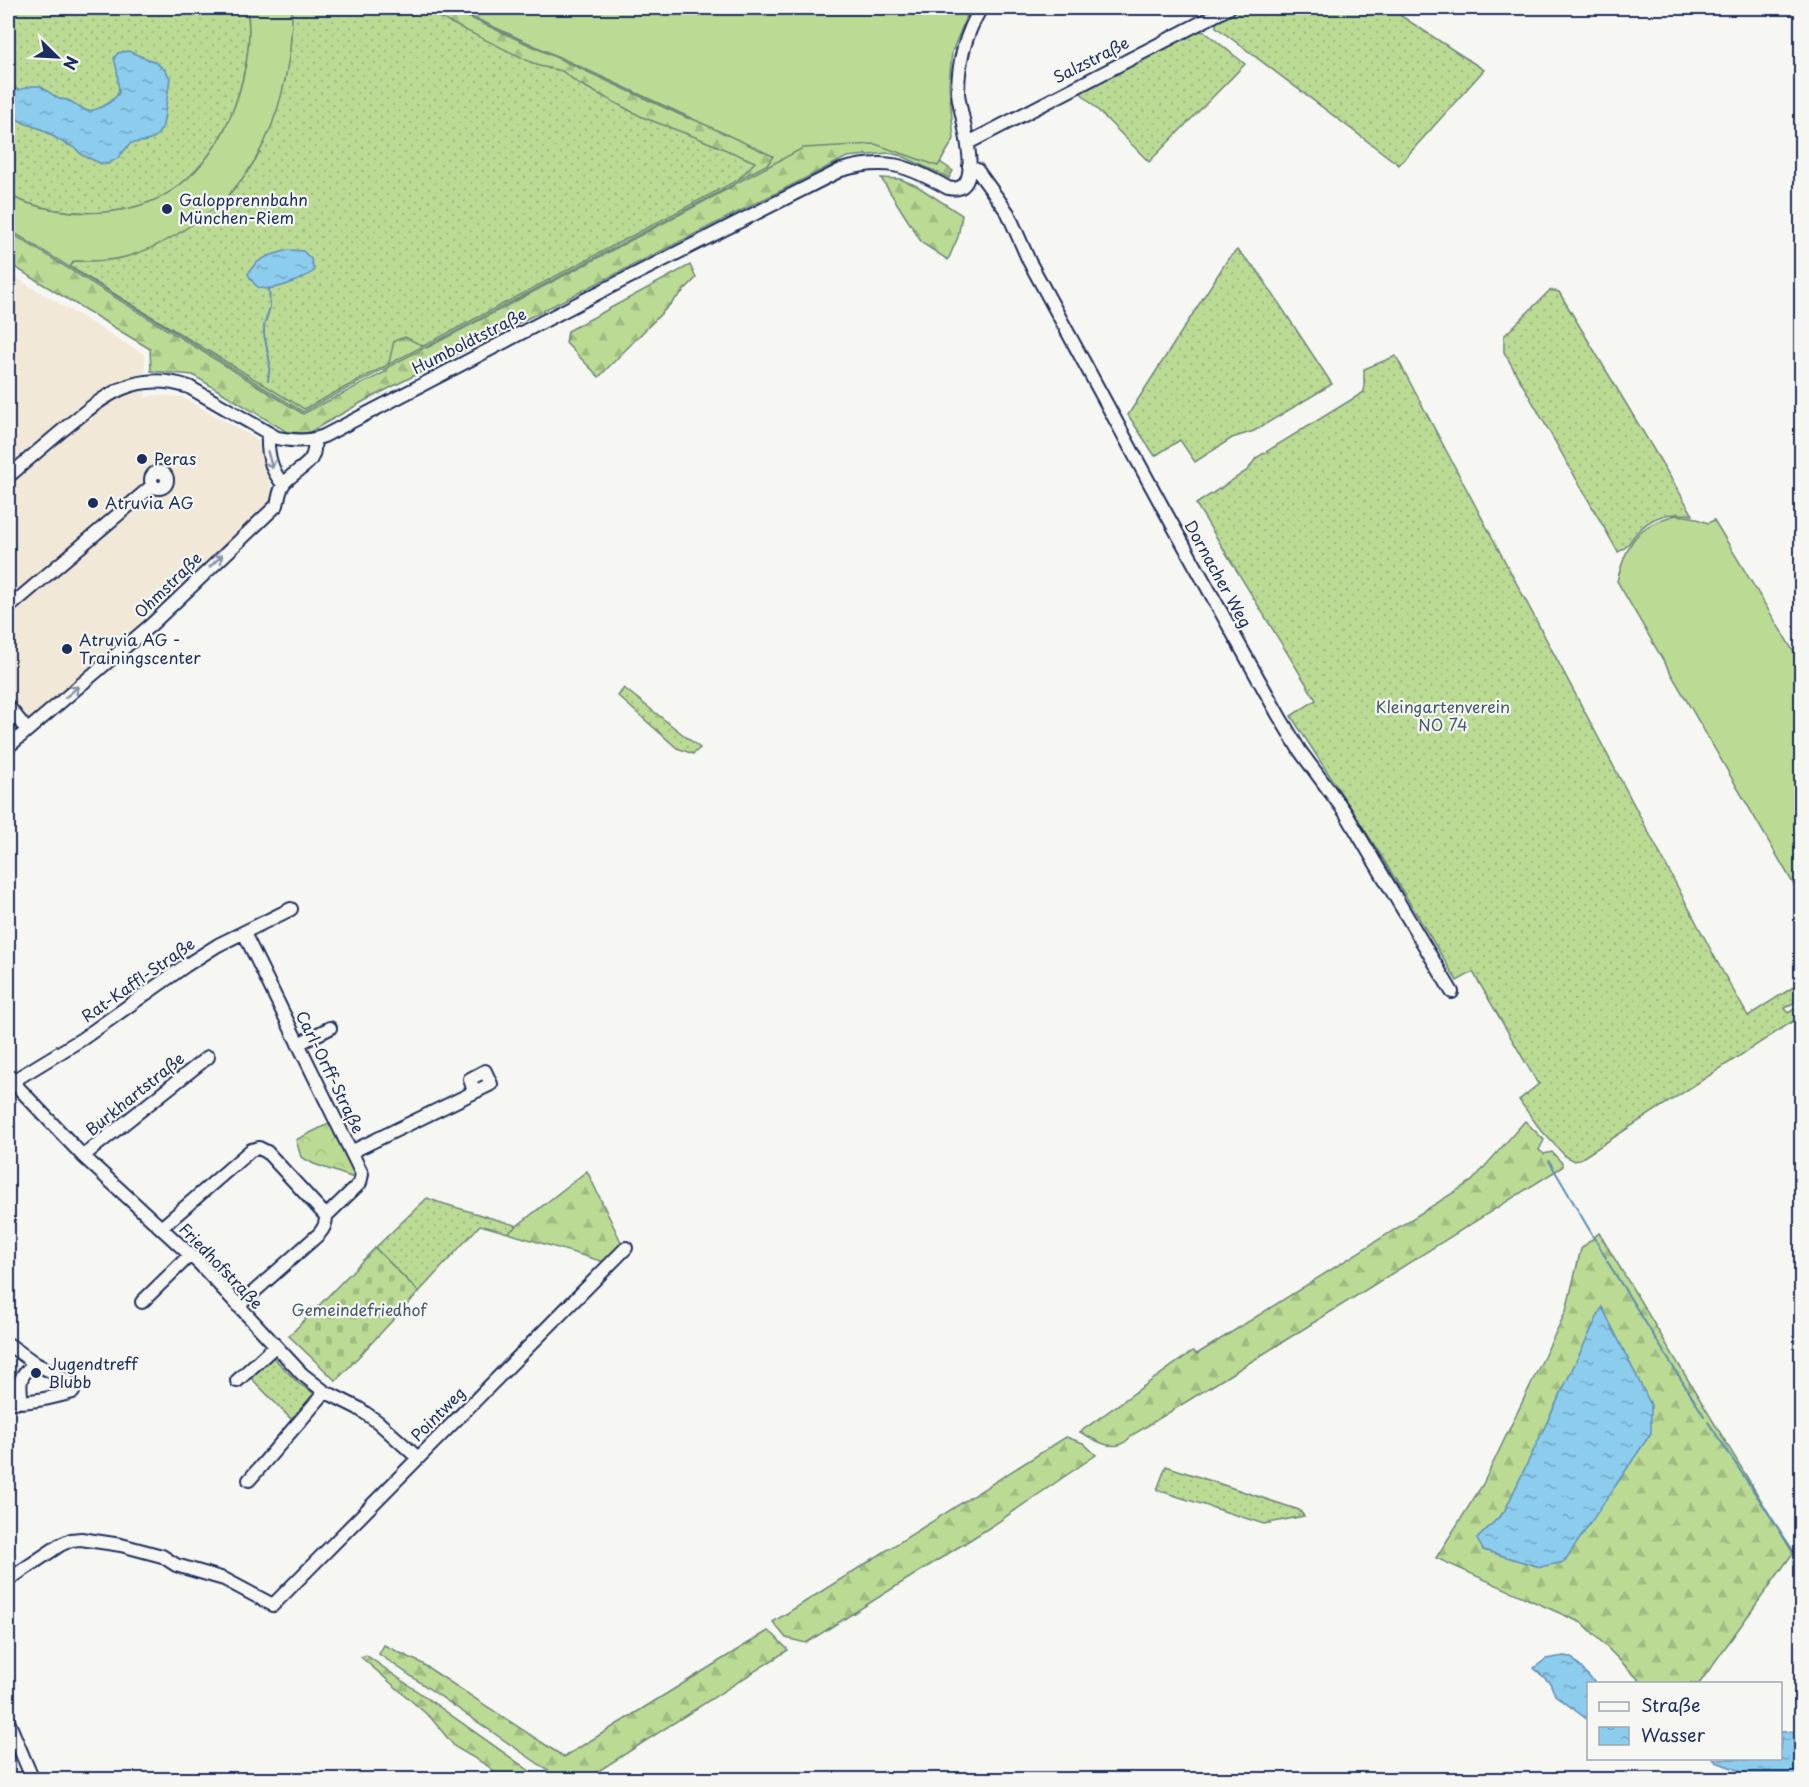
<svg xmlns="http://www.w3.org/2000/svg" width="1809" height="1787" viewBox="0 0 1809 1787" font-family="'Playpen Sans',sans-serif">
  <defs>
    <pattern id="grass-dots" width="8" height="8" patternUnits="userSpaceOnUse" patternTransform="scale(1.5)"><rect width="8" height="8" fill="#bbdb94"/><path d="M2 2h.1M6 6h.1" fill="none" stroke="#a0bc82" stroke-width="1.8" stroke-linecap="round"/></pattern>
    <pattern id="forest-firs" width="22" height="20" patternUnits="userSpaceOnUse" patternTransform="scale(1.5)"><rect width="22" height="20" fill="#bbdb94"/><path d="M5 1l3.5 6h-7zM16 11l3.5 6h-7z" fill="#a0bc82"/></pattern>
    <pattern id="cemetery-stones" width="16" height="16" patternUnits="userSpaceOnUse" patternTransform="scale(1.5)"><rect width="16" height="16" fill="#bbdb94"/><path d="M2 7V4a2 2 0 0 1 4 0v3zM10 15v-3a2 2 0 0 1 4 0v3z" fill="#a0bc82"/></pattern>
    <pattern id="park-crowns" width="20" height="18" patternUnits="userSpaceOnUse" patternTransform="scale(1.5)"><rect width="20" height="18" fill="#bbdb94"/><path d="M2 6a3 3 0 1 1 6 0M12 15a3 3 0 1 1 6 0" fill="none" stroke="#a0bc82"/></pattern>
    <pattern id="water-ripples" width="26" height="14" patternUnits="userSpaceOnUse" patternTransform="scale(1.5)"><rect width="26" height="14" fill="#8ccced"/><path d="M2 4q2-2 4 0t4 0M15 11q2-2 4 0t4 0" fill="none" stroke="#72a6c3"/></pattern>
  </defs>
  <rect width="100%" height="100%" fill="#f6f6f2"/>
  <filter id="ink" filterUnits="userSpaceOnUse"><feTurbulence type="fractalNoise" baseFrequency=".0167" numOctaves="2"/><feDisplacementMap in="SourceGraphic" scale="12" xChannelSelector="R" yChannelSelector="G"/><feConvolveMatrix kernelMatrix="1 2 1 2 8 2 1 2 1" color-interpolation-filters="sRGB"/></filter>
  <g filter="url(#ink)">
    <path fill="#f1e8d7" d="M8,273L145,355V398L154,395L182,397L258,440L275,503L187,586L8,741Z"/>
    <path fill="url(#grass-dots)" stroke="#6b8579" stroke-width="1.5" d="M8,8H247C252,36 247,66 239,93C229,125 214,155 188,178C143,221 60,221 8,195Z
      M291,8H453L773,155L769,164L304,410L70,267L74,261C93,261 111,261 129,256C152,249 174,237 194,223C206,214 218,205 229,194C274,149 292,70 291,8Z
      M1237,8H1389L1484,70L1399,165L1216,27L1217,17Z
      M1194,30L1205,32L1245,64L1149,162L1078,90Z
      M1237,250L1257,270L1332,384L1254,431L1232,438L1195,462L1180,440L1155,456L1128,415L1228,259Z
      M1550,290L1559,292L1693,515C1668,512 1651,515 1634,536C1629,543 1626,549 1618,552L1504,352V336Z
      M1396,356L1720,967L1748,1016L1801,982V998L1785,1008L1788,1013L1801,1005V1016L1582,1158L1574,1161L1566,1157L1540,1129L1519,1100L1540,1083L1538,1084L1473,972L1457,981L1377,849L1291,716L1316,700L1196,504L1248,470L1256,458L1364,392V369Z
      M624,688L700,748L693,754L677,748L618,696Z
      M427,1198L438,1202L518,1226L508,1233L480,1225L419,1292L375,1248Z
      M273,1357L298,1383L315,1394L293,1421L251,1378Z
      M1166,1466L1299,1510L1304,1516L1264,1524L1157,1490Z"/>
    <path fill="url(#forest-firs)" stroke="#6b8579" stroke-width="1.5" fill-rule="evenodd" d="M420,8H449L687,118L717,124L760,114L931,156L953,171L949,178L902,156L889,153L847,157L366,400L308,433L287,432L193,375L151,371L150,349L8,263V231L303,414L387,371L394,341L405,337L427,348L730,188L755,162L698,138L642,117L578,83L562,71L539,66Z
      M881,178L900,179L917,186L962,215L958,237L948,260L922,243Z
      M690,265L696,278L599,377L566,343L568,331Z
      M1525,1121L1544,1140L1539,1150L1544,1154L1552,1152L1562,1163V1167L1257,1358L1134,1434C1130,1437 1126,1442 1122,1444C1108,1450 1092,1438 1080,1432L1193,1351L1197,1354L1472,1181Z
      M587,1171L623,1246L607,1263L508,1233Z
      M1599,1233L1793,1553L1699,1684L1642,1683L1584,1624L1436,1558L1483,1484L1566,1311L1581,1249ZM1504,1512L1540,1567L1478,1539Z
      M1066,1437L1083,1443L1096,1455L992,1526L806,1643L786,1638L773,1622Z
      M768,1631L774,1635L788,1650L586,1779H559L543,1767L379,1654L384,1645L421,1663L564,1757Z
      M366,1655L541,1779H501L488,1766L455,1747L431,1718L361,1657Z"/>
    <path fill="url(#cemetery-stones)" stroke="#6b8579" stroke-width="1.5" d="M375,1248L419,1292L336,1381L289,1336Z"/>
    <path fill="url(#park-crowns)" stroke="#6b8579" stroke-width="1.5" d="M330,1123L355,1175L354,1178L314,1164L301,1157L296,1140Z"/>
    <path fill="#bbdb94" stroke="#6b8579" stroke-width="1.5" d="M247,8H291L292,10C292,73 275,146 230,193C219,206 204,216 191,225C172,239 151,249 129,256C111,261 93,261 74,261L70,267L304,409L768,164L773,156L453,8H970L952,52L949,86L954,139L938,166L875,144L803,148L303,412L8,229V195C60,221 143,221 188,178C214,155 229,125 239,93C247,66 252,36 247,8Z
      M1676,515L1692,517L1708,523L1714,520L1801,664V897L1617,581C1627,543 1636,525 1676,515Z"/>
    <path fill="url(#water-ripples)" stroke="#5f8db4" stroke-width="1.5" d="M128,51L155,62L165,70L170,78L163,126C156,141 147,142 131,143L118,158L108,164H102L82,155L75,148L64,143L41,129L24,123L8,113V86L19,90L32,86H40L59,99L68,100L87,111C101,109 110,104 119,93L117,70L114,58L118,53Z
      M289,250L303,251L311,259L314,271C303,279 274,292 260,288C254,286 251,279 248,274C257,257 271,255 289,250Z
      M1602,1307L1651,1405V1433L1564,1562L1540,1567L1483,1550L1477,1539L1504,1512Z
      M1564,1656L1571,1657L1595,1683L1588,1684V1720L1555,1695L1550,1683L1534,1668L1546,1659Z
      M1801,1731V1779H1754L1735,1769L1716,1762L1713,1759L1780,1758L1781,1732Z"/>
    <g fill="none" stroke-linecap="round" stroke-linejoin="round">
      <path stroke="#5f8db4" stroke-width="2" d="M268,381L270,363L264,334V326L270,307L269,288
        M1549,1161L1606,1258
        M1607,1261L1704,1416
        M1708,1422L1802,1564"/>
      <g stroke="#1b2f5e" stroke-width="16">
        <path id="minor" d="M968,143L1229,8
          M969,166L977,170L1008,213L1029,261L1162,506L1279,716L1300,751L1345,812L1452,992
          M268,433C267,451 270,470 283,484
          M151 480a8 8 0 1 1 16 0a8 8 0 1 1-16 0Z
          M8,477C26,461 45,445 64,429C104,396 135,369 189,387L277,438C294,441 308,442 324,436L596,294L841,170C886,157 907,165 948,188C990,197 958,111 958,92C958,63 966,33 981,8
          M8,608L153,485
          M8,706L27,730
          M8,747L152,624L277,505C279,497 280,487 285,482C300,466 317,465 314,440
          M244,933L362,1174L360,1183L326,1216
          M298,1044L330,1028
          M12,1081L83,1156L199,1263L302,1374L325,1392L332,1395L358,1408L378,1422L418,1458
          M8,1084L82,1039L185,966L218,945L291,909
          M351,1152L491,1084L485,1071L470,1079L474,1092
          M83,1156L208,1057
          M161,1228L251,1150L259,1148L267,1152L326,1216C326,1224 324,1228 319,1234L238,1306
          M142,1302L190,1255
          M8,1344L36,1364L60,1376L71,1384L73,1392C51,1398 30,1403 8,1402
          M237,1381L275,1346
          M22,1402C19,1383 18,1374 36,1364
          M249,1480L325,1392
          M8,1580L60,1545L71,1540L81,1539L121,1545L162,1556L176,1565L224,1579L273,1605L626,1248
          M8,1721L33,1780"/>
      </g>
      <use href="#minor" stroke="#f6f6f2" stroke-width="12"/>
    </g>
    <defs><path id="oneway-shaft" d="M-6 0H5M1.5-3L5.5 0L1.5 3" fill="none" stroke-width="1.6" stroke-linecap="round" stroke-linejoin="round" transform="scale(1.5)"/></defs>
    <g stroke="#8892a8">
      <use href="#oneway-shaft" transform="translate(270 460) rotate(74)"/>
      <use href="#oneway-shaft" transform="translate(216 561) rotate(-43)"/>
      <use href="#oneway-shaft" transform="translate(72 692) rotate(-40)"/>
    </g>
  </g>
  <g fill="#1b2f5e" stroke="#f6f6f2" stroke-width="2">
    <circle cx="167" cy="209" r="6"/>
    <circle cx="142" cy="459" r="6"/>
    <circle cx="93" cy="503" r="6"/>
    <circle cx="67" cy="649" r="6"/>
    <circle cx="36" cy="1373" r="6"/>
  </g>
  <g text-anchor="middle" stroke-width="4.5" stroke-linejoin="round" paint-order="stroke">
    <g font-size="16" fill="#1b2f5e" stroke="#f6f6f2">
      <text transform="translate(1091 60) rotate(-27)" y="6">Salzstraße</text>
      <text transform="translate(469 341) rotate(-27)" y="6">Humboldtstraße</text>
      <text transform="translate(1218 574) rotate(61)" y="6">Dornacher Weg</text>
      <text transform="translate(168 585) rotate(-44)" y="6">Ohmstraße</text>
      <text transform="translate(138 980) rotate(-35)" y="6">Rat-Kaffl-Straße</text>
      <text transform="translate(330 1072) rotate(64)" y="6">Carl-Orff-Straße</text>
      <text transform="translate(135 1094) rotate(-39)" y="6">Burkhartstraße</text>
      <text transform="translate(221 1266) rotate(46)" y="6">Friedhofstraße</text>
      <text transform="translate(438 1414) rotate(-45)" y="6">Pointweg</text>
    </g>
    <g font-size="16" fill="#1b2f5e" stroke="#f6f6f2" text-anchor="start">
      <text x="179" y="206">Galopprennbahn<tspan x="179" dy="18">München-Riem</tspan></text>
      <text x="154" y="465">Peras</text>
      <text x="105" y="509">Atruvia AG</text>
      <text x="79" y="646">Atruvia AG -<tspan x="79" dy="18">Trainingscenter</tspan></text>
      <text x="48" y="1370">Jugendtreff<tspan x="48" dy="18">Blubb</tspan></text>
    </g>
    <g font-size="16" fill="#435a6c" stroke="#f6f6f2">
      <text x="1443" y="713">Kleingartenverein<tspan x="1443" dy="18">NO 74</tspan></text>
      <text x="359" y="1316">Gemeindefriedhof</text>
    </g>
  </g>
  <rect width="1809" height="1787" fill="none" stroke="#f6f6f2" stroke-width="30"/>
  <rect x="15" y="15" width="1779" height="1757" fill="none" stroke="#1b2f5e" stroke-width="2" filter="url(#ink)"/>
  <rect x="1587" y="1682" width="195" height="78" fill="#f6f6f2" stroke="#9ea6b7" stroke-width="1.5"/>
  <rect x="1599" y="1702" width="30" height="9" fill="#f6f6f2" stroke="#9ea6b7" stroke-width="1.5"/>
  <text x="1641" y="1712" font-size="18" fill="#1b2f5e">Straße</text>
  <rect x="1599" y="1727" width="30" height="18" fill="url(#water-ripples)" stroke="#9ea6b7" stroke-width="1.5"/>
  <text x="1641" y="1742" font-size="18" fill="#1b2f5e">Wasser</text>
  <g transform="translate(57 57) rotate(114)" stroke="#f6f6f2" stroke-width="4.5" paint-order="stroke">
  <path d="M0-4.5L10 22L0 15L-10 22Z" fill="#1b2f5e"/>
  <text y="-9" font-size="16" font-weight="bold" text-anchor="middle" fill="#1b2f5e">N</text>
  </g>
</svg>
